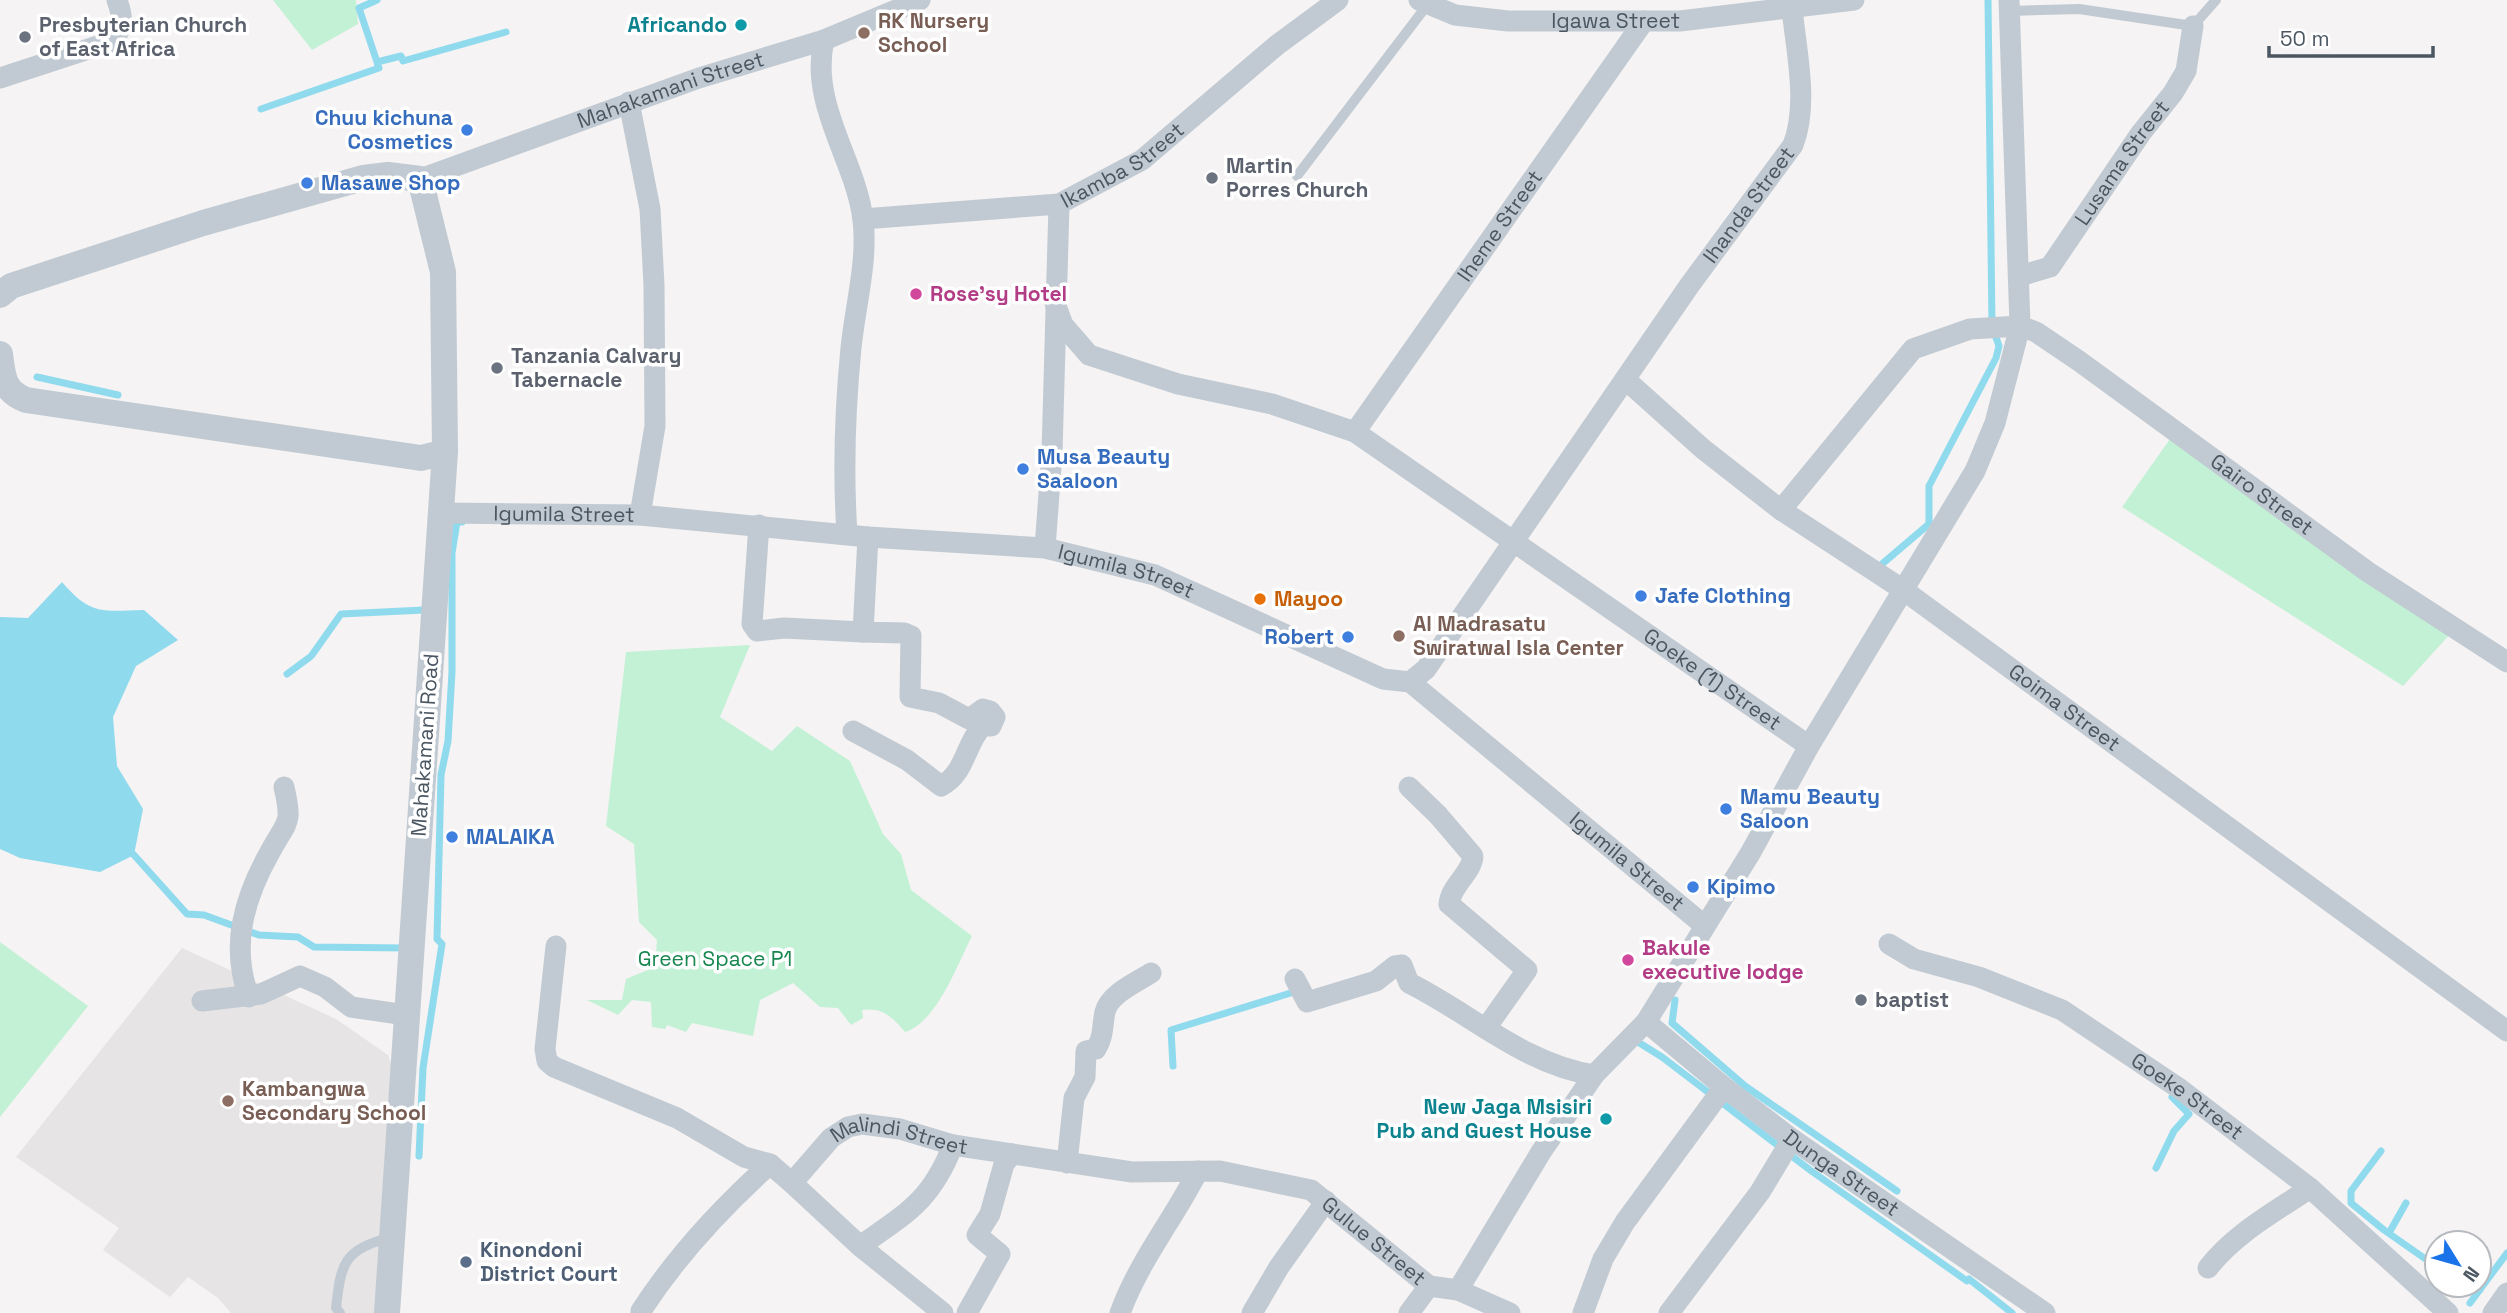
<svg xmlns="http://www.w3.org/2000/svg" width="2507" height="1313" viewBox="0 0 2507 1313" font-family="'Space Grotesk',sans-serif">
  <rect width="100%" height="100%" fill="#f5f3f3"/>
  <path fill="#e6e4e5" d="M182,948L336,1019L388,1055L393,1069L380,1313H231L218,1298L188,1277L170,1297L103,1250L119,1228L16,1157Z"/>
  <path fill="#c3f1d5" d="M273,0H356L358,24L312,50Z
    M2170,439L2452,632L2403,686L2122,507Z
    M750,645L720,717L772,751L797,726L850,761L883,834L901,854L911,890L972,936C957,965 937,1022 905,1032C892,1017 883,1007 862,1010L863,1018L851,1025L838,1008L820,1007L793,983L760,1000L753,1036L692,1023L686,1032L667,1025L665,1029L652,1027L651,1002L632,1000L618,1015L587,1000H622L626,979L655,967L657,940L639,922L634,844L606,826L626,652Z
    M0,942L88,1006L0,1117Z"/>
  <path fill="#90daee" d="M62,582C91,616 103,611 144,610L178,640L136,666L113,717L117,766L143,809L134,855L100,872L20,858L0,849V617L28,618Z"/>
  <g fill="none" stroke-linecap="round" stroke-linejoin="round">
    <path stroke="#90daee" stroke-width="7" d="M378,66L377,62L401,56L403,61L506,32
      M261,109L379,68L359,8L377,0
      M37,377L118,395
      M1882,564L1929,524V486L1996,358L1999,346L1992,326L1988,0
      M312,655L341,614L424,610
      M287,674L310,657
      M134,855L187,914L204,915L259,935L298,937L314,947L407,948
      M1675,1000L1672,1023L1745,1086L1897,1191
      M1633,1039L1662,1057L1810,1170L1967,1281L1969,1279L2012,1313
      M1173,1066L1171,1030L1297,991
      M2381,1151L2351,1191V1203L2384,1230L2437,1267
      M419,1156L423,1068L442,944L437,939L441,775L448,741L452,672V553L457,522H462
      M2156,1168L2174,1131L2189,1114L2172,1097
      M2389,1233L2406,1203
      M2479,1257L2482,1254
      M2466,1285L2480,1290
      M2470,1303L2507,1253"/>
    <path stroke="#c1cad2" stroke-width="10" d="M2010,11L2079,9L2193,26L2216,0
      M1297,176L1428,4
      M340,1313L336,1308C341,1262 344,1250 391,1237"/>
    <g stroke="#c1cad2" stroke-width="21">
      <path id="s1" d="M1419,0L1455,15L1508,21H1680L1854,0"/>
      <path d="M824,40C809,105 856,160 863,220C868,261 855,307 851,348C845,409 843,473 847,534"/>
      <path d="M0,78L113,41C124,26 123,17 117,0"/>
      <path d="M629,102L650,209L654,285L655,426L640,515"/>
      <path id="s2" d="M420,179L699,78L824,40L920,0"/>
      <path id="s3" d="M863,219L1059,204L1142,160L1277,45L1338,0"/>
      <path id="s4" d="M2020,276L2050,267L2141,133L2173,93L2186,71L2193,26"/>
      <path id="s5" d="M1055,303L1063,325L1089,355L1178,384L1272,404L1355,432L1809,746"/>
      <path id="s6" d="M1626,380L1703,449L1781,510L1902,589L2507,1031"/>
      <path id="s7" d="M1355,432L1644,21"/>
      <path id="s8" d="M1781,510L1913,349L1970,329L2020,326L2036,332L2079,361L2368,572L2507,662"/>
      <path id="s9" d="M443,513L640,515L868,537L1045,548L1155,575L1383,679L1410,682L1705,926"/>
      <path d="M759,525L752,624L757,631L784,628L863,632"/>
      <path d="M1045,548L1052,453L1059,204"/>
      <path id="s10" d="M1410,682L1426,669L1689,286L1793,145C1809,104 1796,51 1792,8"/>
      <path d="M853,731L907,760L941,786C965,774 965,745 982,726H991L995,717L990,711L983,709L969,719L939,703L910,697L911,636L904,633L863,632L868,537"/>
      <path d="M1409,787L1438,815L1473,856C1472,873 1451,885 1449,904L1527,970L1486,1028"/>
      <path id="s11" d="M1889,944L1914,959L1979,977L2062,1010L2180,1089L2310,1188L2448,1313"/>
      <path d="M556,946L545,1049L547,1061L554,1067L677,1118L744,1157L770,1164"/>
      <path d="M1295,979L1307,1002L1376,981L1395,966L1402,965L1409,983C1470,1013 1525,1065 1594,1075"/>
      <path d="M249,997C230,946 244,898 270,852C287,820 293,826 284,787"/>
      <path d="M202,1001L261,994L300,976L325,987L351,1007L406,1015"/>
      <path id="s12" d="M1646,1022L1724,1087L1792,1139L2045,1313"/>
      <path d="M1067,1163L1074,1098L1085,1077L1086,1051L1096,1049C1104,1036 1102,1026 1105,1012C1109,994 1137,982 1151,973"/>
      <path d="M792,1183L860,1246L943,1313"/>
      <path d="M860,1246C907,1213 931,1201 953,1145"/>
      <path d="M2208,1268C2235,1233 2275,1212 2310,1188"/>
      <path d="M1458,1290L1541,1152L1594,1075L1646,1022L1751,852L1809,746L1975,471L1995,423L2020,326L2009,0"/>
      <path id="s13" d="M641,1311C677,1255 720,1209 770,1164L792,1183L831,1138L848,1127L862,1124L900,1129L953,1145L1132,1172L1220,1171L1311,1190L1429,1286L1458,1290L1510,1313"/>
      <path d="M967,1313L1000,1254L977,1235L990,1214L1004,1164L1012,1154"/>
      <path d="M1120,1313C1139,1261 1173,1220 1198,1171"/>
      <path d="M1252,1313L1279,1267L1326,1201"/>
      <path d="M1409,1313L1429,1286"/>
      <path d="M1583,1313L1603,1259L1625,1222L1724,1087"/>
      <path d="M1669,1313L1760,1192L1792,1139"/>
      <path d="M2493,1313L2507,1293"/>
    </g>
    <path stroke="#c1cad2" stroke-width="26" d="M0,295L11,286L203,223L363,178L388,175L420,179L443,272L445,452L387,1313
      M0,354C3,377 3,391 26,400L421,458L445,452"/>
  </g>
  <g fill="#0f9aa8" stroke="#fff" stroke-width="2.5">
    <circle cx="741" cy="25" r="7"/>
    <circle cx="1606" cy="1119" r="7"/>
  </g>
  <g fill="#8d6e63" stroke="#fff" stroke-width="2.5">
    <circle cx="864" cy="33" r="7"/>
    <circle cx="1399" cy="636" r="7"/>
    <circle cx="228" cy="1101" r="7"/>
  </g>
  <g fill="#6b7280" stroke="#fff" stroke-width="2.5">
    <circle cx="25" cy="37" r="7"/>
    <circle cx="1212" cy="178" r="7"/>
    <circle cx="497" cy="368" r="7"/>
    <circle cx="1861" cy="1000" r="7"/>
  </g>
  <g fill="#3f7fe0" stroke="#fff" stroke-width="2.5">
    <circle cx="467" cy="130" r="7"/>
    <circle cx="307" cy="183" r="7"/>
    <circle cx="1023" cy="469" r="7"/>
    <circle cx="1641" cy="596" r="7"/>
    <circle cx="1348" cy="637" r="7"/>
    <circle cx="1726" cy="809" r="7"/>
    <circle cx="452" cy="837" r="7"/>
    <circle cx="1693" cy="887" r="7"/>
  </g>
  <g fill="#d1479c" stroke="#fff" stroke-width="2.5">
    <circle cx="916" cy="294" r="7"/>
    <circle cx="1628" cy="960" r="7"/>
  </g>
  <circle fill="#e8710a" stroke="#fff" stroke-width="2.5" cx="1260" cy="599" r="7"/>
  <circle fill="#5c6f8a" stroke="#fff" stroke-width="2.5" cx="466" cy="1262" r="7"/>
  <g text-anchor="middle" stroke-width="7" stroke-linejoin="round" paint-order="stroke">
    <g font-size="21" fill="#4a5661" stroke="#fff">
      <text dy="7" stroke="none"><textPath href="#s1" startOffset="200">Igawa Street</textPath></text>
      <text dy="7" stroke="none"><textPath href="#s2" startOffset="266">Mahakamani Street</textPath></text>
      <text dy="7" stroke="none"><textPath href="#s3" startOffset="271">Ikamba Street</textPath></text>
      <text dy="7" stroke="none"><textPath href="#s4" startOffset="158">Lusama Street</textPath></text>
      <text dy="7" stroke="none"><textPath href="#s10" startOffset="586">Ihanda Street</textPath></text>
      <text dy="7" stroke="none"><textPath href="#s7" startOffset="252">Iheme Street</textPath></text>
      <text dy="7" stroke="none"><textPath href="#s8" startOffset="614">Gairo Street</textPath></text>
      <text dy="7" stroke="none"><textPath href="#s9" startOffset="121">Igumila Street</textPath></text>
      <text dy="7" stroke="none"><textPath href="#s9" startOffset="688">Igumila Street</textPath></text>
      <text dy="7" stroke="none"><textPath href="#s5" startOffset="775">Goeke (1) Street</textPath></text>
      <text dy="7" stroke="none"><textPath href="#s6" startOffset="548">Goima Street</textPath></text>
      <text transform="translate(425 745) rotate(-86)" y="7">Mahakamani Road</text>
      <text dy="7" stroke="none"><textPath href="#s9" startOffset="1276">Igumila Street</textPath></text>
      <text dy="7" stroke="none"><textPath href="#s11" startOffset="338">Goeke Street</textPath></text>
      <text dy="7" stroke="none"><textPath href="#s13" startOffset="357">Malindi Street</textPath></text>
      <text dy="7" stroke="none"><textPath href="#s12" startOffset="247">Dunga Street</textPath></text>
      <text dy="7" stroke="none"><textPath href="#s13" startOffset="856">Gulue Street</textPath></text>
    </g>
    <g font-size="21" font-weight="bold" fill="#785e54" stroke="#fff" text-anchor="start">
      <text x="878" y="28">RK Nursery<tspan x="878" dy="24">School</tspan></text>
      <text x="1413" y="631">Al Madrasatu<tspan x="1413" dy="24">Swiratwal Isla Center</tspan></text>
      <text x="242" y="1096">Kambangwa<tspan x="242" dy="24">Secondary School</tspan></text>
    </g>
    <g font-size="21" font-weight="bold" fill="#5b616d" stroke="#fff" text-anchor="start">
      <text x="39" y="32">Presbyterian Church<tspan x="39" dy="24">of East Africa</tspan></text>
      <text x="1226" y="173">Martin<tspan x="1226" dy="24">Porres Church</tspan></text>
      <text x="511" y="363">Tanzania Calvary<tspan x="511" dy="24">Tabernacle</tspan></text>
      <text x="1875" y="1007">baptist</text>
    </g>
    <g font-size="21" font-weight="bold" fill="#0d838f" stroke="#fff" text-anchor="end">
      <text x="727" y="32">Africando</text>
      <text x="1592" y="1114">New Jaga Msisiri<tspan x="1592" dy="24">Pub and Guest House</tspan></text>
    </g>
    <g font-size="21" font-weight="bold" fill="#366cbe" stroke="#fff" text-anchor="start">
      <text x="453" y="125" text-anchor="end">Chuu kichuna<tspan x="453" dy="24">Cosmetics</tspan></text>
      <text x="321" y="190">Masawe Shop</text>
      <text x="1037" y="464">Musa Beauty<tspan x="1037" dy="24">Saaloon</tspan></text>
      <text x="1655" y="603">Jafe Clothing</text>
      <text x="1334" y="644" text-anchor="end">Robert</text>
      <text x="1740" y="804">Mamu Beauty<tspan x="1740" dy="24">Saloon</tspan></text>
      <text x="466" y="844">MALAIKA</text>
      <text x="1707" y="894">Kipimo</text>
    </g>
    <g font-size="21" font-weight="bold" fill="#b23c85" stroke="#fff" text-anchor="start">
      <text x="930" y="301">Rose'sy Hotel</text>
      <text x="1642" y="955">Bakule<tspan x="1642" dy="24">executive lodge</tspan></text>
    </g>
    <g font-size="21" font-weight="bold" fill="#c56008" stroke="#fff" text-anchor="start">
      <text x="1274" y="606">Mayoo</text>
    </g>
    <g font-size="21" fill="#17864f" stroke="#fff">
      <text x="715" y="966">Green Space P1</text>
    </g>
    <g font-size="21" font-weight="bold" fill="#4e5e75" stroke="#fff" text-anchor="start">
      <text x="480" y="1257">Kinondoni<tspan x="480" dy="24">District Court</tspan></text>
    </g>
  </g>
  <g transform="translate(2458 1264) rotate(127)"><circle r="33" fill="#ffffff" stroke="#b7bbc0" stroke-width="2"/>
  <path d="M0-5L12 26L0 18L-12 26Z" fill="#1a73e8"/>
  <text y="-10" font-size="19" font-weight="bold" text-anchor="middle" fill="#4a5661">N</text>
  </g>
  <path d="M2269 46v10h164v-10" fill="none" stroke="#4a5661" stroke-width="3.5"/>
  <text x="2280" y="46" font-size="21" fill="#4a5661" stroke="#ffffff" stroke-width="5" paint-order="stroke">50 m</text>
</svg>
